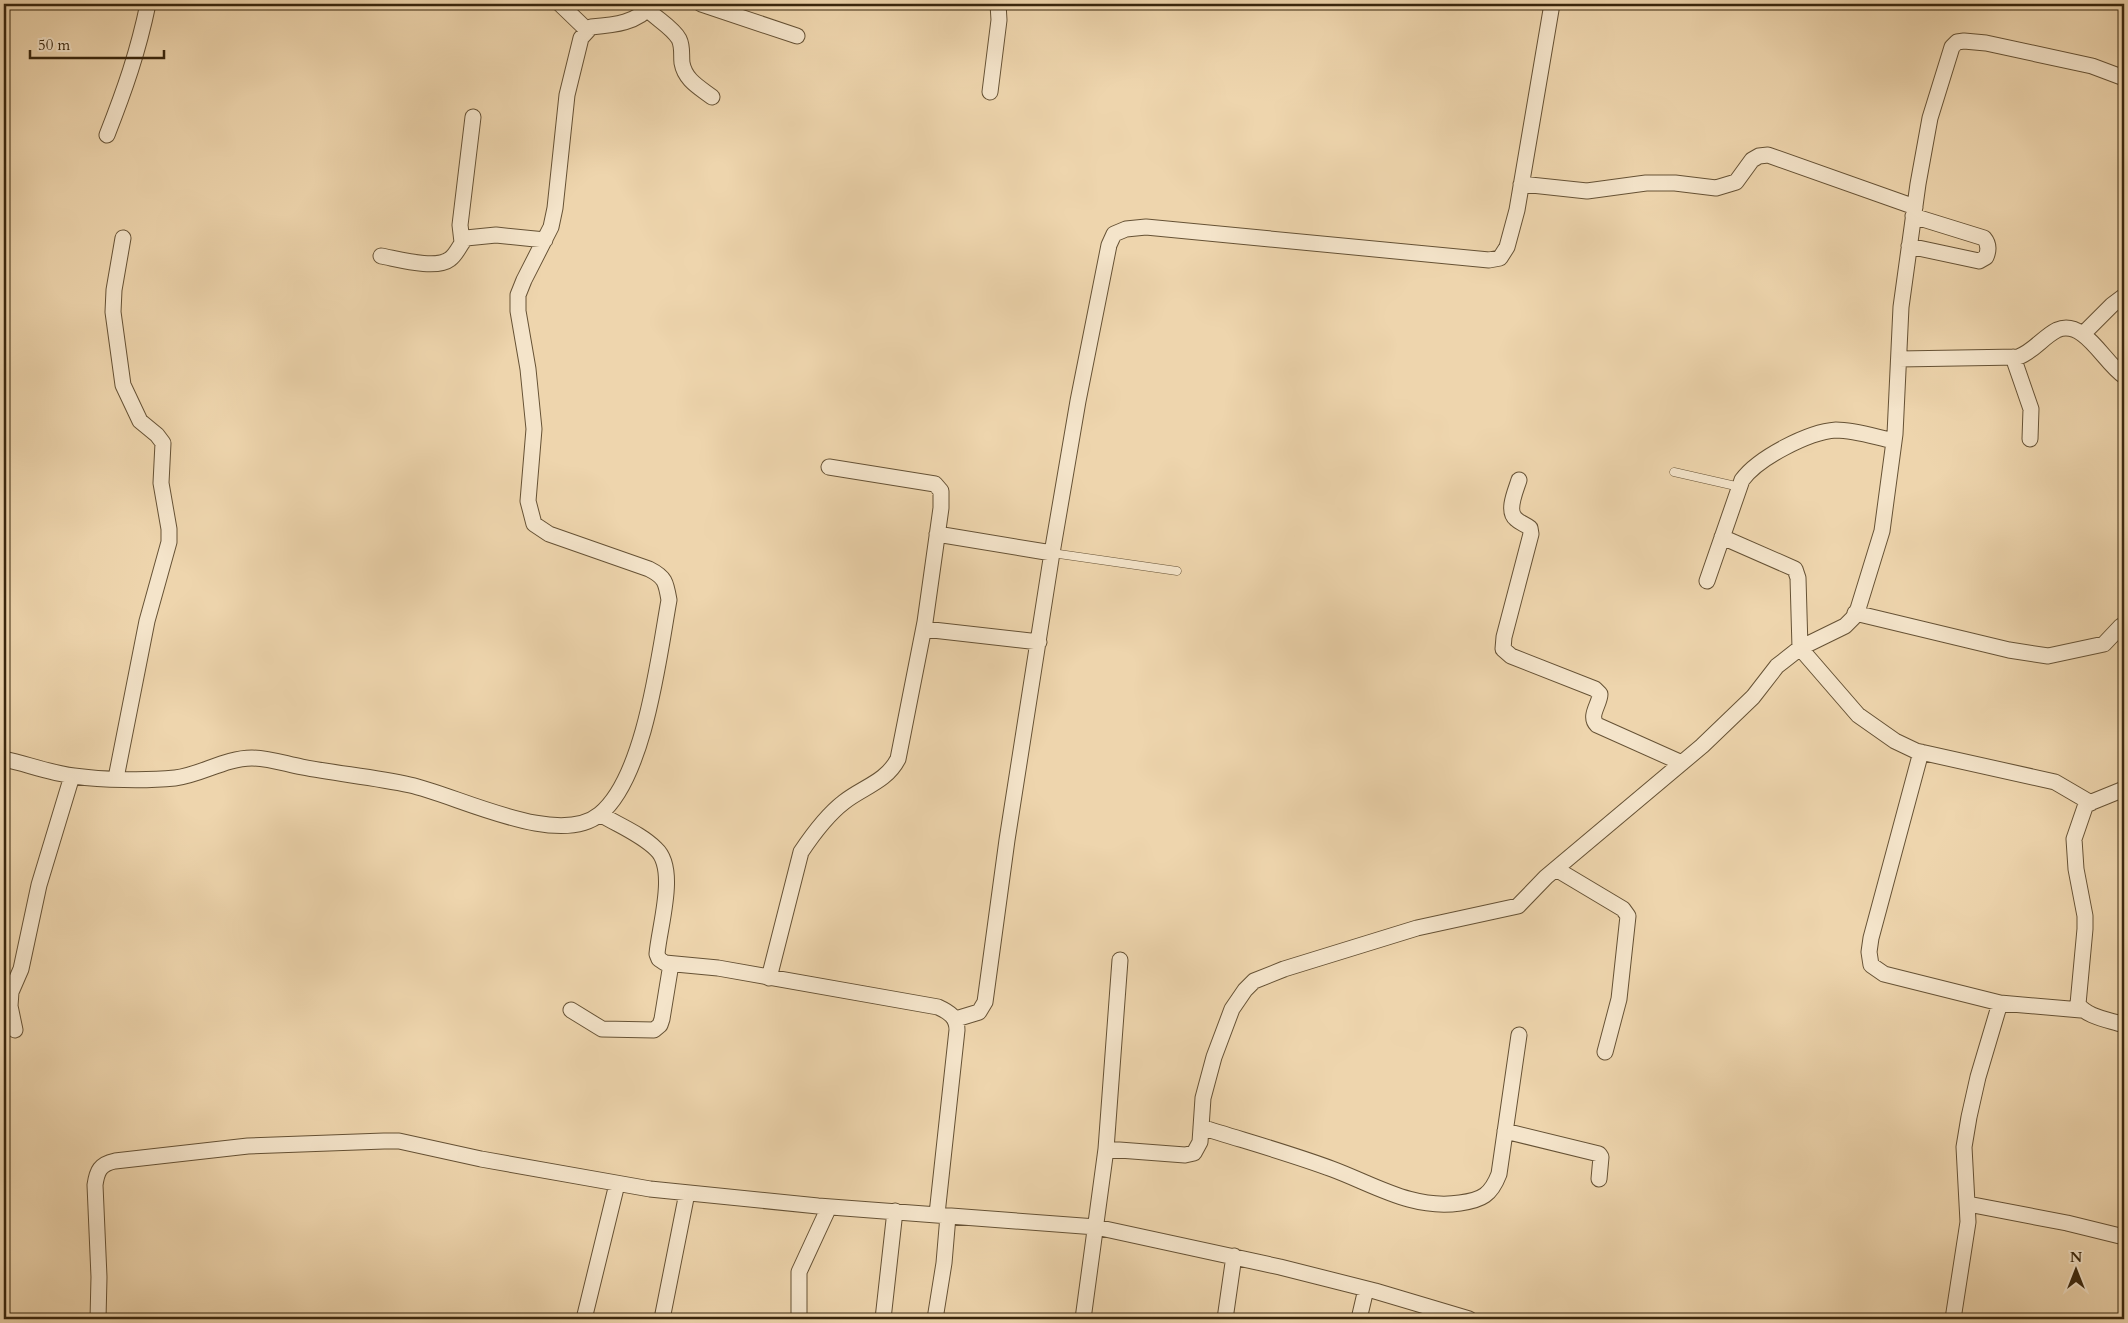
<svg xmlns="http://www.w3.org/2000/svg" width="2128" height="1323" viewBox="0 0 2128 1323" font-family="Cardo,serif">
  <rect width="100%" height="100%" fill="#eed5ad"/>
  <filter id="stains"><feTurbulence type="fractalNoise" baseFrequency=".004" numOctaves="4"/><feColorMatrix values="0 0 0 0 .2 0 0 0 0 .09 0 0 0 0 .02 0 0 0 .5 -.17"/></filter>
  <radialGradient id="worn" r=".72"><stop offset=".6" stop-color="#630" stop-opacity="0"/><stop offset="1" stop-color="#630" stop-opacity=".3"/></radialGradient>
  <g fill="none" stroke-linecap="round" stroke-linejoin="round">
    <g stroke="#665235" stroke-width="9">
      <path id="lane" d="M1674,472L1740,487
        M1052,553L1177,571"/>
    </g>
    <g stroke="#665235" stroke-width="17">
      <path id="street" d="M560,4L587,30
        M701,4L797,36
        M648,10C657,19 673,28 679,39C683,47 681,55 682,63C685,80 699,87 712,97
        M990,92L999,20L998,4
        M107,135C125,89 138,52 148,4
        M1521,184L1587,191L1646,183H1675L1716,188L1736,182L1752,160L1759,156L1768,155L1915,207
        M462,242L460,225L473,117
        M1909,246L1979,261L1986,257C1989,250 1989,244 1984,238L1913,216
        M381,256C398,259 436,270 450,259C457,254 460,244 466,238L496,235L545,240
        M2083,334L2112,305L2124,296
        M2013,357L2031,409L2030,439
        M1899,359L2018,357C2033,352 2043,337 2057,330C2084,318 2104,363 2124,376
        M1519,480C1516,490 1506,511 1516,519C1520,523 1525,524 1530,528L1531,534L1504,637L1503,649L1511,656L1595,689L1600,694C1600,704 1588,716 1597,725L1682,763
        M937,534L1052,553
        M1722,537L1795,569L1798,578L1800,648L1858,715L1895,741L1916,751L2055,782L2091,803
        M1707,581L1742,480C1758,458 1808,432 1836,430C1855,430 1875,437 1894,441
        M1855,613L2009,650L2048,656L2104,644L2121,626
        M924,629L1039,642
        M1921,752L1871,938L1869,952L1871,965L1884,974L2000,1003L2081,1010
        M4,759C27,764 50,773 74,776C103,780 145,781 175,778C201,775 225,758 252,758C269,758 286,764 302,767C338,774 374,777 410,785C457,795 558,849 600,814C645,777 659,655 669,600C666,582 665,577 649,569L549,534L534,524L528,501L534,429L528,369L518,311V295L524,280L551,227L555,208L567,95L581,38L591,27C615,25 637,23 653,4
        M116,778L147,621L169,542V529L161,483L163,443L157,435L140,421L123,385L113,312L114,290L123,238
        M2124,789L2087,804L2085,807L2074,839L2076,869L2085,916V929L2078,1004C2086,1017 2110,1020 2124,1025
        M600,814C618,825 641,834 656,849C678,869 659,927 657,954L659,959L665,963L718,968L938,1007C949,1012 957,1017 957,1030L937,1214
        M1556,869L1623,909L1628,916L1619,999L1605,1052
        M769,978L801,852C813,834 827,815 844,802C863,787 886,782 898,759L925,622L941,508V491L935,484L829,467
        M571,1010L602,1029L654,1030L660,1025L662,1019L671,964
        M956,1019L979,1012L985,1002L1007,840L1051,559L1078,401L1109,245L1114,234L1126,229L1146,227L1489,260L1500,258L1507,247L1517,210L1552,4
        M15,1030L10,1006L11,992L21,969L39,885L72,776
        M1201,1127C1245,1141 1289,1153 1332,1169C1375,1185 1413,1210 1460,1203C1482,1200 1491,1195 1499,1174L1519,1035
        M1505,1131L1599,1154L1601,1157L1599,1179
        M1106,1149L1185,1155L1194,1153L1200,1142L1203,1098L1214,1057L1232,1009L1245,990L1254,981L1284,969L1417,928L1518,906L1546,877L1702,746L1753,697L1777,666L1786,659L1800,648L1845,626L1853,618L1858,609L1882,531L1895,434L1901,307L1918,184L1930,118L1952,47L1957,42L1964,41L1986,43L2092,66L2124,78
        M1968,1204L2067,1223L2124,1237
        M98,1319L99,1277L95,1185C97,1171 100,1164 115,1161L248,1146L384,1141H399L481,1159L650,1189L818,1206L1096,1227L1280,1267L1375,1291L1469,1319
        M584,1319L617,1184
        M662,1319L687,1193
        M799,1319V1272L829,1207
        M883,1319L895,1211
        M935,1319L944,1263L948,1216
        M1083,1319L1106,1149L1120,960
        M1225,1319L1234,1256
        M1359,1319L1366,1289
        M1953,1319L1968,1222L1964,1147L1969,1117L1978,1077L2000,1003"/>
    </g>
    <use href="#lane" stroke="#f4e4ca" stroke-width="8"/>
    <use href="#street" stroke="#f4e4ca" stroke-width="15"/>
  </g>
  <rect width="2128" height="1323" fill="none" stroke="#eed5ad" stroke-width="20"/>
  <rect x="5" y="5" width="2118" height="1313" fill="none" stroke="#39260d" stroke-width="2.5"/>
  <rect x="10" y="10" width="2108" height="1303" fill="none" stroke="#39260d"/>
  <g transform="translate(2076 1270)" stroke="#f4e4ca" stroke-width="4" paint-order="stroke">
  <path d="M0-4L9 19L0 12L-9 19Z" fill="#39260d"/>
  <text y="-8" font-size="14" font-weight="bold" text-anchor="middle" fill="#39260d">N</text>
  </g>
  <path d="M30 50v8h134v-8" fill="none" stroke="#39260d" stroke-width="2.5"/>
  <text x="38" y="50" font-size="15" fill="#39260d" stroke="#f4e4ca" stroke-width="4" paint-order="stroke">50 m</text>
  <rect width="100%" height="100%" filter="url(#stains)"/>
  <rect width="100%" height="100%" fill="url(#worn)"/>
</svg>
